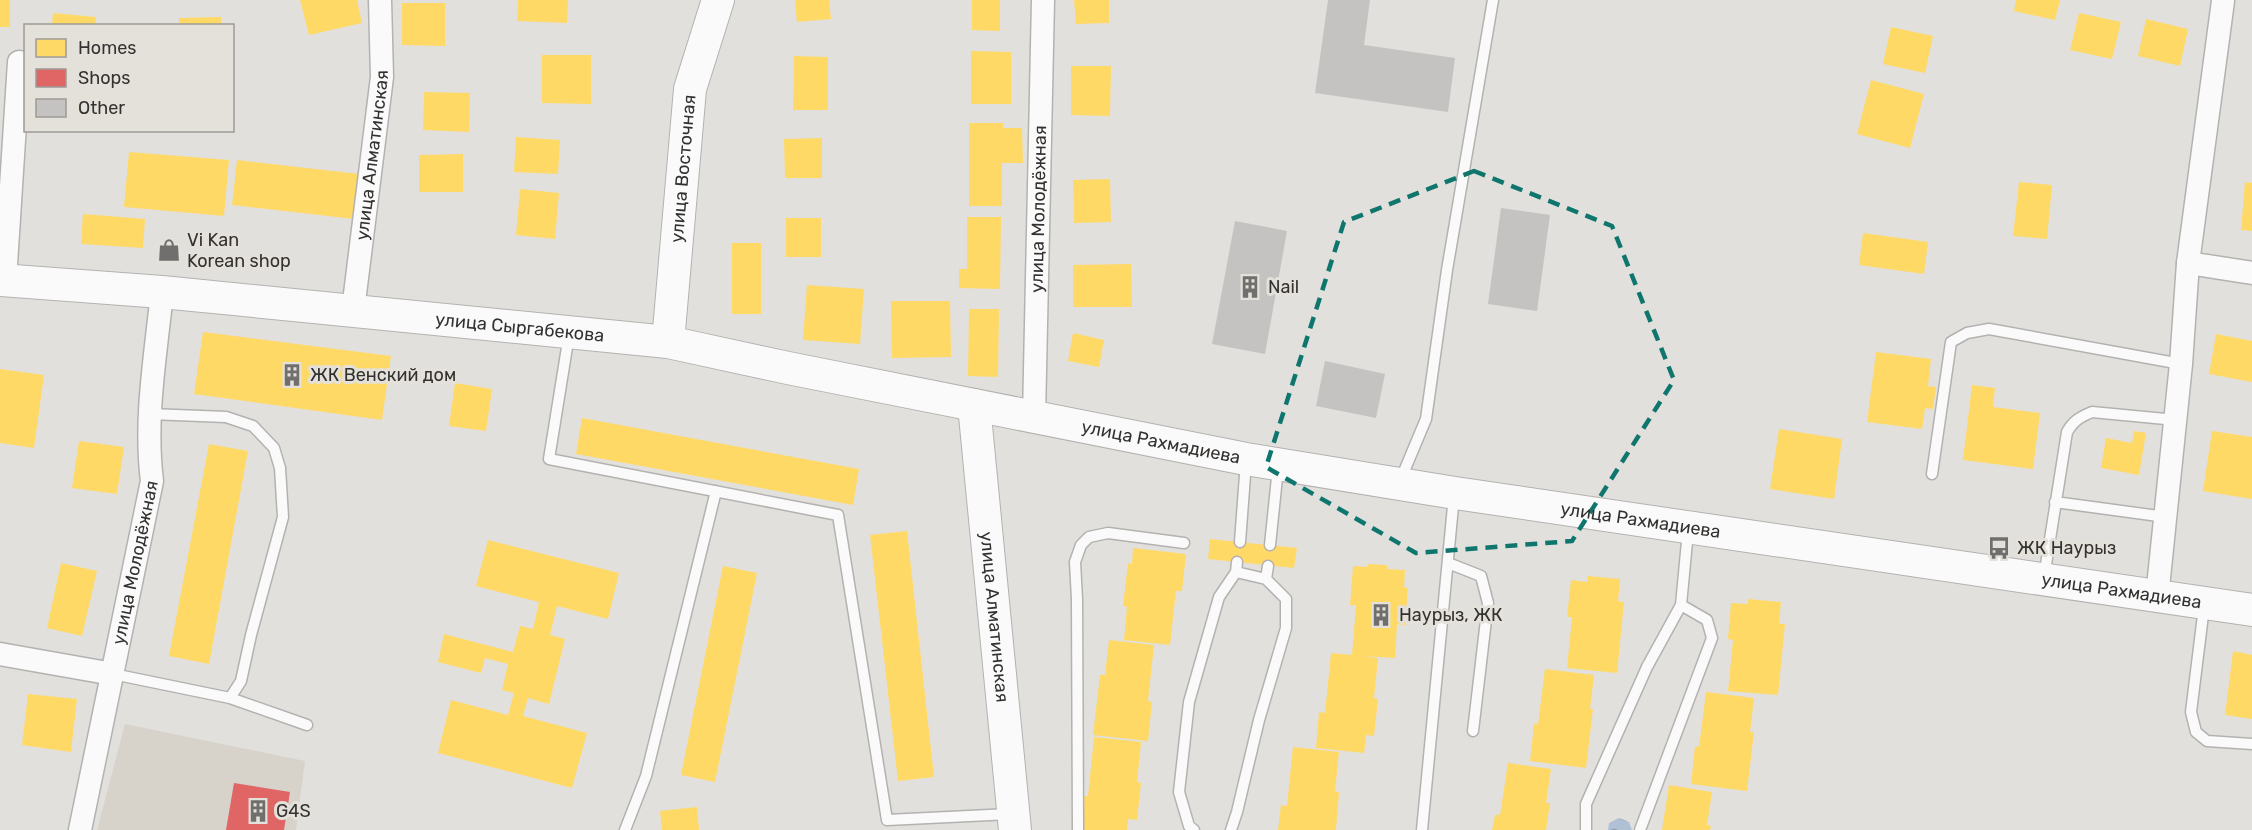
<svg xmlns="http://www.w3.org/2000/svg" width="2252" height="830" viewBox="0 0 2252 830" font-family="Rubik,sans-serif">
  <defs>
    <pattern id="water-waves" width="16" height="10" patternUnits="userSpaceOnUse" patternTransform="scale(1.5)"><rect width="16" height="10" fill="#b0c1d5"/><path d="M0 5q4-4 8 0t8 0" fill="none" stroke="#909dad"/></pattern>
  </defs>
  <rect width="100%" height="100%" fill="#e2e0dd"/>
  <path fill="#d7d3ca" d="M125,724L305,761L296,830H97Z"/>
  <path fill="url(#water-waves)" d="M1619,818L1629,822L1632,830H1608L1609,823Z"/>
  <path fill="#ffd966" d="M0,0H10V27H0Z
    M300,0H357L362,23L309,35Z
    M518,0H568L567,23L517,21Z
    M795,0H829L831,19L797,22Z
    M972,0H1000V31L972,30Z
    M1074,0H1109V23L1076,24Z
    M2016,0H2060L2055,20L2014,11Z
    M402,3H445V46L402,45Z
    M53,13L96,17L95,26H52Z
    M2079,13L2121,22L2112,59L2070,50Z
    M221,17V26H179V18Z
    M2146,19L2188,29L2180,66L2138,56Z
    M1891,27L1933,36L1925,73L1883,64Z
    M971,51L1011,52V104H971Z
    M542,55H591V104L542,103Z
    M794,56L828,57V110H793Z
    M1071,66H1111L1110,116L1071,115Z
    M1871,80L1924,94L1910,148L1857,134Z
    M424,92L470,93L469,132L423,130Z
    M969,123H1003V128H1022L1023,163H1002V206H969Z
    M516,137L560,140L558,174L514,172Z
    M822,138V178H785L784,139Z
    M129,152L229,160L224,216L124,207Z
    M463,154V192H419V155Z
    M237,160L359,174L354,219L232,205Z
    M1110,179L1111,222L1074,223L1073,180Z
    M2019,182L2052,185L2047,239L2013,236Z
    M2245,182L2252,183V231L2241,230Z
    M520,189L559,193L555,239L516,235Z
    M83,214L145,219L143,248L81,244Z
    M967,217H1001L1000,289L959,288V269H967Z
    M786,218H821V257H786Z
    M1863,233L1928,242L1924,274L1859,265Z
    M732,243H761V314H732Z
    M1131,264L1132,307H1073V265Z
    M807,285L864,289L860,344L803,340Z
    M891,301H950L951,357L892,358Z
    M969,309H999L998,377L968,376Z
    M203,332L391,356L382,420L194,394Z
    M1073,333L1104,340L1099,367L1068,361Z
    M2216,334L2252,341V382L2209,374Z
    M1876,352L1931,359L1928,386L1936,387L1933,409L1925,408L1922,429L1867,422Z
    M0,369L44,375L34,448L0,443Z
    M455,383L492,389L486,431L449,426Z
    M1972,385L1995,388L1993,407L2040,413L2033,469L1963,460Z
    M582,418L859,469L853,505L576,454Z
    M1779,429L1842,439L1834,499L1770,489Z
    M2134,431L2146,433L2139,475L2101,468L2106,438L2132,443Z
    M2212,431L2252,437V499L2203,491Z
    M79,441L124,447L117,494L72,488Z
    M209,444L248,451L209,664L169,656Z
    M907,531L934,777L898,781L870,535Z
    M1210,539L1297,548L1294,568L1208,559Z
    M488,540L619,573L608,619L557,606L550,635L565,639L549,704L528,698L523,716L587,733L572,788L438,753L451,700L508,715L514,693L502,690L508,664L485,658L481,673L438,662L444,634L513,652L520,626L533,629L539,602L476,586Z
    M1133,548L1186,554L1182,591H1176L1170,645L1124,640L1127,607L1123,606L1128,563L1132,564Z
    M61,563L97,571L82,636L47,628Z
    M1368,564L1387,565V569L1405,570L1404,587L1408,588L1405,625L1397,624L1395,658L1363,656L1378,658L1374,698L1378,699L1374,736L1366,735L1364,753L1316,748L1319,712L1325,713L1331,653L1352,655L1356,605H1350L1353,566L1368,567Z
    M723,566L757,573L715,782L681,775Z
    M1588,576L1620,579L1618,601L1624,602L1617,673L1567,668L1572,617H1567L1571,580L1587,582Z
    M1748,599L1781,602L1779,624H1785L1778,695L1728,691L1733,640L1728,639L1731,603L1748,604Z
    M1109,640L1154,645L1148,701L1152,702L1148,741L1093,735L1100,675H1105Z
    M2233,651L2252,655V719L2225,715Z
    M1545,669L1594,675L1590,709H1593L1586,768L1530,761L1534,724H1538Z
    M1706,692L1754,698L1750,732H1754L1747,791L1691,784L1695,746L1699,747Z
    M28,694L77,699L71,752L22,745Z
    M1094,737L1141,742L1137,782L1141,783L1137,820L1128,819L1127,830H1079L1082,796H1088Z
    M1293,747L1339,752L1335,792H1339L1336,830H1278L1281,805L1287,806Z
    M1508,763L1551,769L1546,803H1550L1546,830H1492L1495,815H1500Z
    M1669,785L1712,792L1707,825L1711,826L1710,830H1662Z
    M697,807L699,830H662L660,811Z"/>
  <path fill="#e06666" d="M234,783L290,792L284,830H226Z"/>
  <path fill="#c5c3c1" d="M1328,0H1370L1364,45L1455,58L1448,112L1315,93Z
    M1501,208L1550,215L1537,311L1488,304Z
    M1235,221L1287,231L1265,354L1212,344Z
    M1325,361L1385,374L1376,418L1316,406Z"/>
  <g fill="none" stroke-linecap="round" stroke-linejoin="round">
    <g stroke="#b4b2b0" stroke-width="13">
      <path id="lane" d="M569,335L549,459L838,515L887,820L1010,814
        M150,414L226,417L253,426L274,448L280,468L283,517L251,635L241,681L230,698
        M1932,474L1951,342L1967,333L1989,329L2181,364
        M1400,481L1426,419L1447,270L1493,0
        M2055,502L2166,517
        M1240,542L1246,462
        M1270,545L1278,468
        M1448,563L1481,576L1488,603L1473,731
        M2044,577L2067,432C2073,421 2080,417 2092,412L2176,420
        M1266,579L1268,566
        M2204,607L2191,712L2196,732L2207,741L2252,744
        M113,674L230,698L307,725
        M625,830L646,776L716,491
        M1078,830L1077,599L1075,562L1081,545L1089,537L1108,533L1184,543
        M1194,830L1189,826L1179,792L1189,702L1219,597L1236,572L1237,562
        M1231,830L1237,812L1259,720L1286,628V599L1266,579L1236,572
        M1422,830L1454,496
        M1586,830V804L1647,667L1681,605L1688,531
        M1640,830L1712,638L1707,620L1681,605"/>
    </g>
    <g stroke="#b4b2b0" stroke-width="25">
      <g id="street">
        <path d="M2188,263L2252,273"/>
        <path d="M5,280L19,62"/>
        <path id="s1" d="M353,310L382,77L380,0"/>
        <path id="s2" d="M1034,417L1043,0"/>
        <path d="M2157,597L2181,364L2188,263L2223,1"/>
        <path d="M0,654L113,674"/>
        <path id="s3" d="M80,830L152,481C144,418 156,354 162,292"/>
      </g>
    </g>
    <g stroke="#b4b2b0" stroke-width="34">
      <g id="secondary">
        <path id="s4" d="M0,280L162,292L668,342L788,368L1246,459L1455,493L2252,610"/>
        <path id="s5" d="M668,342L690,89L718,0"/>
        <path id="s6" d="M974,405L1015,830"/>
      </g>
    </g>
    <use href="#lane" stroke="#fbfafa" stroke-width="10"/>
    <use href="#street" stroke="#fbfafa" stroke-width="22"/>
    <use href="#secondary" stroke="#fbfafa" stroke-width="32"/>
  </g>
  <path fill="none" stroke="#0f766e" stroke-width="4.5" stroke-dasharray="12 8" stroke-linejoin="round" d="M1474,171L1612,226L1674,380L1572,541L1416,553L1266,467L1344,222Z"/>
  <defs>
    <g id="shop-bare" transform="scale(1.8)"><path d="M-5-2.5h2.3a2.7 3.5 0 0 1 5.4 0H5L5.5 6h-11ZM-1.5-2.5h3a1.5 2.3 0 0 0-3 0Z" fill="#706f6d" stroke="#e4e1db" stroke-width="2.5" paint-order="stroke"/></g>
    <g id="building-bare" transform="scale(1.8)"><path d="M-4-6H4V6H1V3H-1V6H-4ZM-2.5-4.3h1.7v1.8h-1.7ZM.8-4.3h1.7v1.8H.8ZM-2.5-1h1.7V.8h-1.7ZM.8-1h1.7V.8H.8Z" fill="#706f6d" stroke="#e4e1db" stroke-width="2.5" paint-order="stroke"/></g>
    <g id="bus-bare" transform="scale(1.8)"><path d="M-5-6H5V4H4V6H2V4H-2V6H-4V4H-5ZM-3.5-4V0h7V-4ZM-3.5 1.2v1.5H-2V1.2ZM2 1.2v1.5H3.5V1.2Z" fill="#706f6d" stroke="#e4e1db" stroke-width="2.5" paint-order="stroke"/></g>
  </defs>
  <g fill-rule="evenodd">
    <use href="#shop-bare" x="169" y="250"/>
    <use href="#building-bare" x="1250" y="287"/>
    <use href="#building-bare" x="292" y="375"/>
    <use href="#bus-bare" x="1999" y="548"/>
    <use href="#building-bare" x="1381" y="615"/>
    <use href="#building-bare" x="258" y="811"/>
  </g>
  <g text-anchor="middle" stroke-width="6" stroke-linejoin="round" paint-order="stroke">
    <g font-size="18" fill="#333230" stroke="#e4e1db">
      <text dy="6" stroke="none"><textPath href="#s1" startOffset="156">улица Алматинская</textPath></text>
      <text dy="6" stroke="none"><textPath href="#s5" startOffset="174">улица Восточная</textPath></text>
      <text dy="6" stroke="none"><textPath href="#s2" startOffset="208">улица Молодёжная</textPath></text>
      <text dy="6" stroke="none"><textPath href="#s4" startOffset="522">улица Сыргабекова</textPath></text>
      <text dy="6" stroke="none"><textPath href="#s4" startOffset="1174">улица Рахмадиева</textPath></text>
      <text dy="6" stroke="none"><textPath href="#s4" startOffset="1660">улица Рахмадиева</textPath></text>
      <text dy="6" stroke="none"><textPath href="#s3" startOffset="273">улица Молодёжная</textPath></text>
      <text dy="6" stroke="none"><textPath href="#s4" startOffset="2146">улица Рахмадиева</textPath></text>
      <text dy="6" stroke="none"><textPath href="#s6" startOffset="213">улица Алматинская</textPath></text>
    </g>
    <g font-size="18" fill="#333230" stroke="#e4e1db" text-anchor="start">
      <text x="187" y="246">Vi Kan<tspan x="187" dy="21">Korean shop</tspan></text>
      <text x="1268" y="293">Nail</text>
      <text x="310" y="381">ЖК Венский дом</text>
      <text x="2017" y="554">ЖК Наурыз</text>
      <text x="1399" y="621">Наурыз, ЖК</text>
      <text x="276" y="817">G4S</text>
    </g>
  </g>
  <rect x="24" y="24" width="210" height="108" fill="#e4e1db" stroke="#9d9b97" stroke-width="1.5"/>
  <rect x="36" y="39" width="30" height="18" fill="#ffd966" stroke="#9d9b97" stroke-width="1.5"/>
  <text x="78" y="54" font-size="18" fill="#333230">Homes</text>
  <rect x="36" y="69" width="30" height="18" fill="#e06666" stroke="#9d9b97" stroke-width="1.5"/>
  <text x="78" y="84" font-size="18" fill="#333230">Shops</text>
  <rect x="36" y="99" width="30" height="18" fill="#c5c3c1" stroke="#9d9b97" stroke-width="1.5"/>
  <text x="78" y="114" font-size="18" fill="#333230">Other</text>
</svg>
